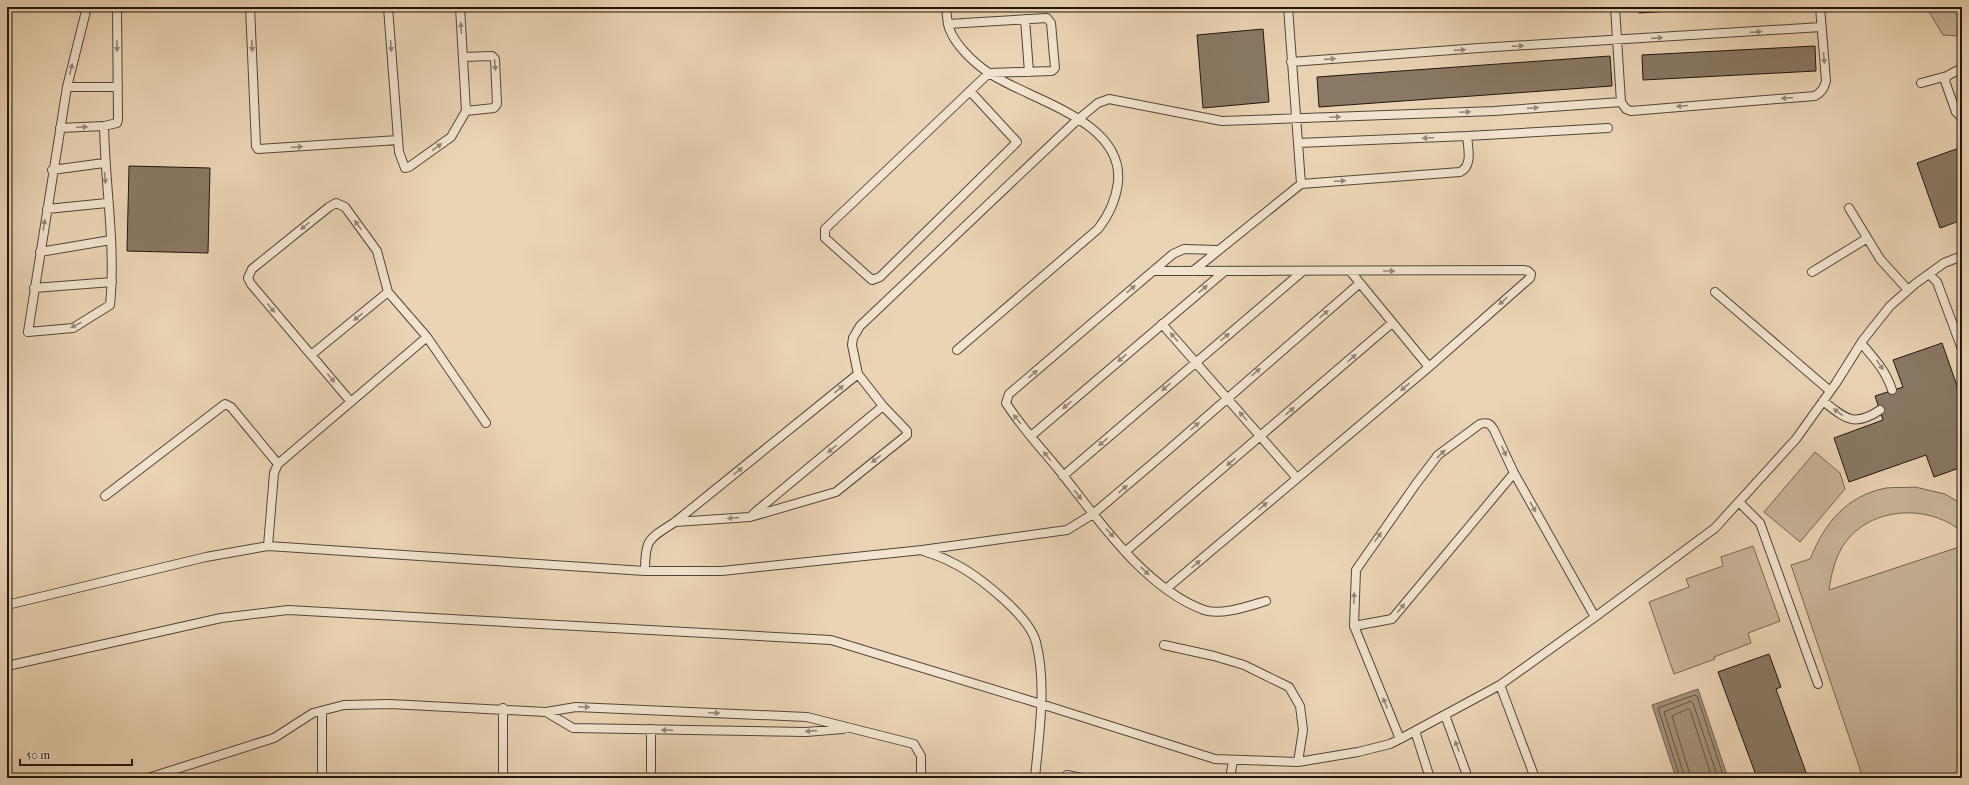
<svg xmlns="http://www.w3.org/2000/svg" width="1969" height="785" viewBox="0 0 1969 785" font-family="'IM FELL French Canon',serif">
  <rect width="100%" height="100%" fill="#ead4b4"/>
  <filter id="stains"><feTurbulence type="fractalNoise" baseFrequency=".005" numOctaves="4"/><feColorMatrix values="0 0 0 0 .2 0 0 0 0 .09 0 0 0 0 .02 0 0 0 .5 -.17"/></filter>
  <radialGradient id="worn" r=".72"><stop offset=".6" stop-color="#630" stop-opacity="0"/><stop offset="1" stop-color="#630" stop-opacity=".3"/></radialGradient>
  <path fill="#c8b498" stroke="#746554" d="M1926,7H1962V36L1943,35Z
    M1815,452L1840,473L1845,489L1800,542L1764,512Z
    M1915,487L1945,494L1962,504V532C1927,502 1865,507 1841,549C1834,562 1831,576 1829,590L1962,546V778H1863L1791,565L1810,559C1825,523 1846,496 1886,488C1895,487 1906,488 1915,487Z
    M1753,546L1780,621L1748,633L1751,643L1714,657L1715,659L1674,674L1649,602L1689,587L1686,579L1723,566L1721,557Z"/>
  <path fill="#a5937c" stroke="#706150" d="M1698,689L1728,778H1676L1652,705Z"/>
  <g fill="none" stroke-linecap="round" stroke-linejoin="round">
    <path stroke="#625446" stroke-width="1" d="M1680,778L1658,708L1695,695L1697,696L1724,778
      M1685,778L1664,712L1691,701L1693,703L1718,778
      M1691,778L1672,716L1688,709L1690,710L1712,778"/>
  </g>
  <path fill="#897965" stroke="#20160f" d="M1638,7H1730L1639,13Z
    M1263,29L1269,102L1203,108L1197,35Z
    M1815,46L1816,71L1643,80L1642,55Z
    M1610,56L1612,86L1319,107L1317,77Z
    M1962,147V220L1940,228L1917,163Z
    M129,166L210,168L208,253L127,251Z
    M1942,343L1962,400V467L1934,477L1926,455L1849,482L1834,438L1883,420L1875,396L1903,387L1893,360Z
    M1769,654L1781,687L1776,689L1808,778H1757L1718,672Z"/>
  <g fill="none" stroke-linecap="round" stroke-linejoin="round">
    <g stroke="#524638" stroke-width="10">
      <path id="lane" d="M87,7L67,87L28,332L73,328L110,305C116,246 105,185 104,126L117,123L118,120L117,7
        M250,7L256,146L258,149L398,140
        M388,7L399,152L405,168L409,167L451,137L466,111L460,7
        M946,7C947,14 947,22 949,28C955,45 974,63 989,73C1029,100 1124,120 1118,182C1116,200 1109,215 1098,229L957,350
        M1288,7L1301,184
        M1615,7L1621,102L1626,109L1631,111L1815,96C1822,92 1824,88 1826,81L1820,7
        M1025,19L1029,72
        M948,24L1047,18L1051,23L1055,68L1052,71L989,73L825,229V238L872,280L880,277L1017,142L970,91
        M463,57L492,56L495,59L497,104L494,108L466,111
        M1291,62L1479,48L1821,27
        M1962,68L1947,76L1945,81L1956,112L1962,118
        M1921,83L1947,76
        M67,87H118
        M60,128L104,126
        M1298,143L1467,136L1608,128
        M52,170L104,163
        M1849,208L1880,259L1908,290
        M47,209L107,203
        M1217,250L1184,249L1173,254L1009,394L1006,403C1021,427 1041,448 1059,470C1097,518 1144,588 1204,610C1221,616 1249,606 1266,601
        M40,252L111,240
        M1153,271L1523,270L1528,271L1531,274L1530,278L1429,367L1166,589
        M1193,271L1301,184L1460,172C1473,166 1468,148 1467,136
        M1350,271L1429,367
        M1812,272L1866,239
        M1929,274L1937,282L1962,349
        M34,288L112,282
        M1715,292L1830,391
        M1162,324L1296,477
        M1861,343C1874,358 1886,371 1892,390
        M311,355L388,292
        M1823,401C1845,418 1853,428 1880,410
        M351,402L251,284L248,278L252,269L329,207L336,203L345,207L377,251L388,292L427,337L486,423
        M1031,436L1225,271
        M1063,476L1303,271
        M105,496L225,404L231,407L278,464
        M1739,502L1760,523L1818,684
        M753,514L883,406
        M675,522L750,517L836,492L907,435V431L883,406L858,374L852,345L853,338L860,326L1075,122L1098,103L1109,99L1222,121L1494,111L1621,102
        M268,546L274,473L278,464L427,337
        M923,551C932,554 942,557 951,562C975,573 1029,615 1036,642C1047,685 1039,734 1035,778
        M1126,551L1392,323
        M645,571C645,538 649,539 675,522L858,374
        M7,605L206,557L268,546L645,571H722L922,550L1067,530L1093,514L1166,452L1360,283
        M1354,626L1392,619L1514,473
        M1164,645L1214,656L1244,665L1289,687L1300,706L1303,730L1298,762
        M7,666L221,618L288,610L831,640L1041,704L1215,759L1298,762L1358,752L1390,744L1400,739L1500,685L1595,617L1715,528L1796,439L1836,383L1863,340L1890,306L1915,284L1944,263L1962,256
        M1500,685L1535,778
        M546,712L573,728L806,732L843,729
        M1445,715L1468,778
        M1415,731L1430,778
        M1400,739L1354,626L1356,570L1416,484L1438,455L1480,424C1487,422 1490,423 1494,430L1514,473L1595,617
        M148,778L274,738L313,713L344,705L390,704L546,712L576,707L807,717L914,744L921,756V778
        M322,778V711
        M503,778V708
        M651,778V729
        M1067,778V775L1082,778
        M1230,778L1233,761"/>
    </g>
    <use href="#lane" stroke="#f1e3ce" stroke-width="8"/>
  </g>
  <defs><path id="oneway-solid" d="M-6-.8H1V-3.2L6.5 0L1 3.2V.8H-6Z"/></defs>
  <g fill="#938778">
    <use href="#oneway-solid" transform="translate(461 28) rotate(-94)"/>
    <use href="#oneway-solid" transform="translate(1756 32) rotate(-4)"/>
    <use href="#oneway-solid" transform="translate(1657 38) rotate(-4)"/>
    <use href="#oneway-solid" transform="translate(117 46) rotate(90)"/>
    <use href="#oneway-solid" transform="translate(252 46) rotate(88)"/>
    <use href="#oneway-solid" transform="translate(391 46) rotate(86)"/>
    <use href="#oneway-solid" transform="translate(1518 46) rotate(-3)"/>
    <use href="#oneway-solid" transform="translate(1460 50) rotate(-4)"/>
    <use href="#oneway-solid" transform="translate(1824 58) rotate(85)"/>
    <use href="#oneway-solid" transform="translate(1330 59) rotate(-4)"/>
    <use href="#oneway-solid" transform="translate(495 65) rotate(85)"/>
    <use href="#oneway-solid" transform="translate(71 69) rotate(-76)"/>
    <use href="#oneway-solid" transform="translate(1787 98) rotate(176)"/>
    <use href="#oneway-solid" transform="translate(1682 106) rotate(175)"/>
    <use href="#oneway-solid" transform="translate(1533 108) rotate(-4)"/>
    <use href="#oneway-solid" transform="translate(1465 112) rotate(-2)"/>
    <use href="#oneway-solid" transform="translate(1335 117) rotate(-2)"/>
    <use href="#oneway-solid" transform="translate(82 127) rotate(-3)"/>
    <use href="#oneway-solid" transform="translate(1428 138) rotate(178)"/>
    <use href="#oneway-solid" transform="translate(297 147) rotate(-4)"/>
    <use href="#oneway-solid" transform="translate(437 147) rotate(-36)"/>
    <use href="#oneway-solid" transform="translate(105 178) rotate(85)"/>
    <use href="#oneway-solid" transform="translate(1340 181) rotate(-4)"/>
    <use href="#oneway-solid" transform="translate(44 225) rotate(-82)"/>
    <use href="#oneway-solid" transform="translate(358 225) rotate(-126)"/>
    <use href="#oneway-solid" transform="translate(305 226) rotate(141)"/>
    <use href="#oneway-solid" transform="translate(1389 271)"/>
    <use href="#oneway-solid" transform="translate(1131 289) rotate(-41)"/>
    <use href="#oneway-solid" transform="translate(1203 289) rotate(-40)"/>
    <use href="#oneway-solid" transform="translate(1503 301) rotate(139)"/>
    <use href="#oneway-solid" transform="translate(271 308) rotate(49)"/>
    <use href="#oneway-solid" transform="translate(1324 314) rotate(-41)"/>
    <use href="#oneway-solid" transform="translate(358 317) rotate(141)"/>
    <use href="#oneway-solid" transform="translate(76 325) rotate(153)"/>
    <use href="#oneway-solid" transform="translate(1174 337) rotate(-131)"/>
    <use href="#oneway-solid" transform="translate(1225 337) rotate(-41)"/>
    <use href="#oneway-solid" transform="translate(1122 358) rotate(139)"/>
    <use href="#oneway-solid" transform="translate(1352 358) rotate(-41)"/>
    <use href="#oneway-solid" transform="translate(1880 365) rotate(56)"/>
    <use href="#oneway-solid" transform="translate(1256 372) rotate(-41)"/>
    <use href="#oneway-solid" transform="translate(1033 374) rotate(-41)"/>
    <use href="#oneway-solid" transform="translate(331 378) rotate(50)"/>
    <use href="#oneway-solid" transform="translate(1166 387) rotate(139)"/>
    <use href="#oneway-solid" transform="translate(1405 387) rotate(140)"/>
    <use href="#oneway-solid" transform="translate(839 389) rotate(-39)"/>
    <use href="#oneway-solid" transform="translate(1067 405) rotate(140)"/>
    <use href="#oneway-solid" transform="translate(1290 411) rotate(-40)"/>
    <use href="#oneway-solid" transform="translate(1838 412) rotate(-144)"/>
    <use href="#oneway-solid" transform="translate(1243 416) rotate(-131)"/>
    <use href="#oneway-solid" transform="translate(1017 419) rotate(-129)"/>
    <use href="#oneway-solid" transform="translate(1195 426) rotate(-42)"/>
    <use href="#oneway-solid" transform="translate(1103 442) rotate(140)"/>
    <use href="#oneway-solid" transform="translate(832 449) rotate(140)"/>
    <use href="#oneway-solid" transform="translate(1504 451) rotate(66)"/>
    <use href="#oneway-solid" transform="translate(1441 454) rotate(-43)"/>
    <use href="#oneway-solid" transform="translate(1047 456) rotate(-129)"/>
    <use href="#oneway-solid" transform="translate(876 459) rotate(142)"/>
    <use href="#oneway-solid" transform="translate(1231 462) rotate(139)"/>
    <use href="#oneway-solid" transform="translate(738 471) rotate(-39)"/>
    <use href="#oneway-solid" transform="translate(1123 489) rotate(-40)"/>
    <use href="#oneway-solid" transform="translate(1078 495) rotate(53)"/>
    <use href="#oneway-solid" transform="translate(1263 506) rotate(-41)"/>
    <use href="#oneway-solid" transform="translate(1533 507) rotate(61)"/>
    <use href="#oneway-solid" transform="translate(733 518) rotate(176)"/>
    <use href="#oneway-solid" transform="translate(1110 533) rotate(48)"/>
    <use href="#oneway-solid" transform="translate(1378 537) rotate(-55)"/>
    <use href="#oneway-solid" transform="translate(1196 564) rotate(-40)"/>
    <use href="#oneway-solid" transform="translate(1145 571) rotate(44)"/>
    <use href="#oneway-solid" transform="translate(1354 598) rotate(-89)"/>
    <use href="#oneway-solid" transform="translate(1401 608) rotate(-51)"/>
    <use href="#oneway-solid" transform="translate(1385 703) rotate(-112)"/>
    <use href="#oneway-solid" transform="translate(584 707) rotate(3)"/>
    <use href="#oneway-solid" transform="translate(714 713) rotate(3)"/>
    <use href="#oneway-solid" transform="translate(667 730) rotate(-179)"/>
    <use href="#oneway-solid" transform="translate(811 731) rotate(176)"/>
    <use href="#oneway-solid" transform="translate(1457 746) rotate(-110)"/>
  </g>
  <rect width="1969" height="785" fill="none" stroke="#ead4b4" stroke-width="24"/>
  <rect x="8" y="8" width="1953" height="769" fill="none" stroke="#20160f" stroke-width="2"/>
  <rect x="12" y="12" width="1945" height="761" fill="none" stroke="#20160f"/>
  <path d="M20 759v6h112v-6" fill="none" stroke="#20160f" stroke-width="2"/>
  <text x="26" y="759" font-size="12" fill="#20160f" stroke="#f1e3ce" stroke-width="3" paint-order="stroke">50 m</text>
  <rect width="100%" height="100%" filter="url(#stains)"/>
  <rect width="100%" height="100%" fill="url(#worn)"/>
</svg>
